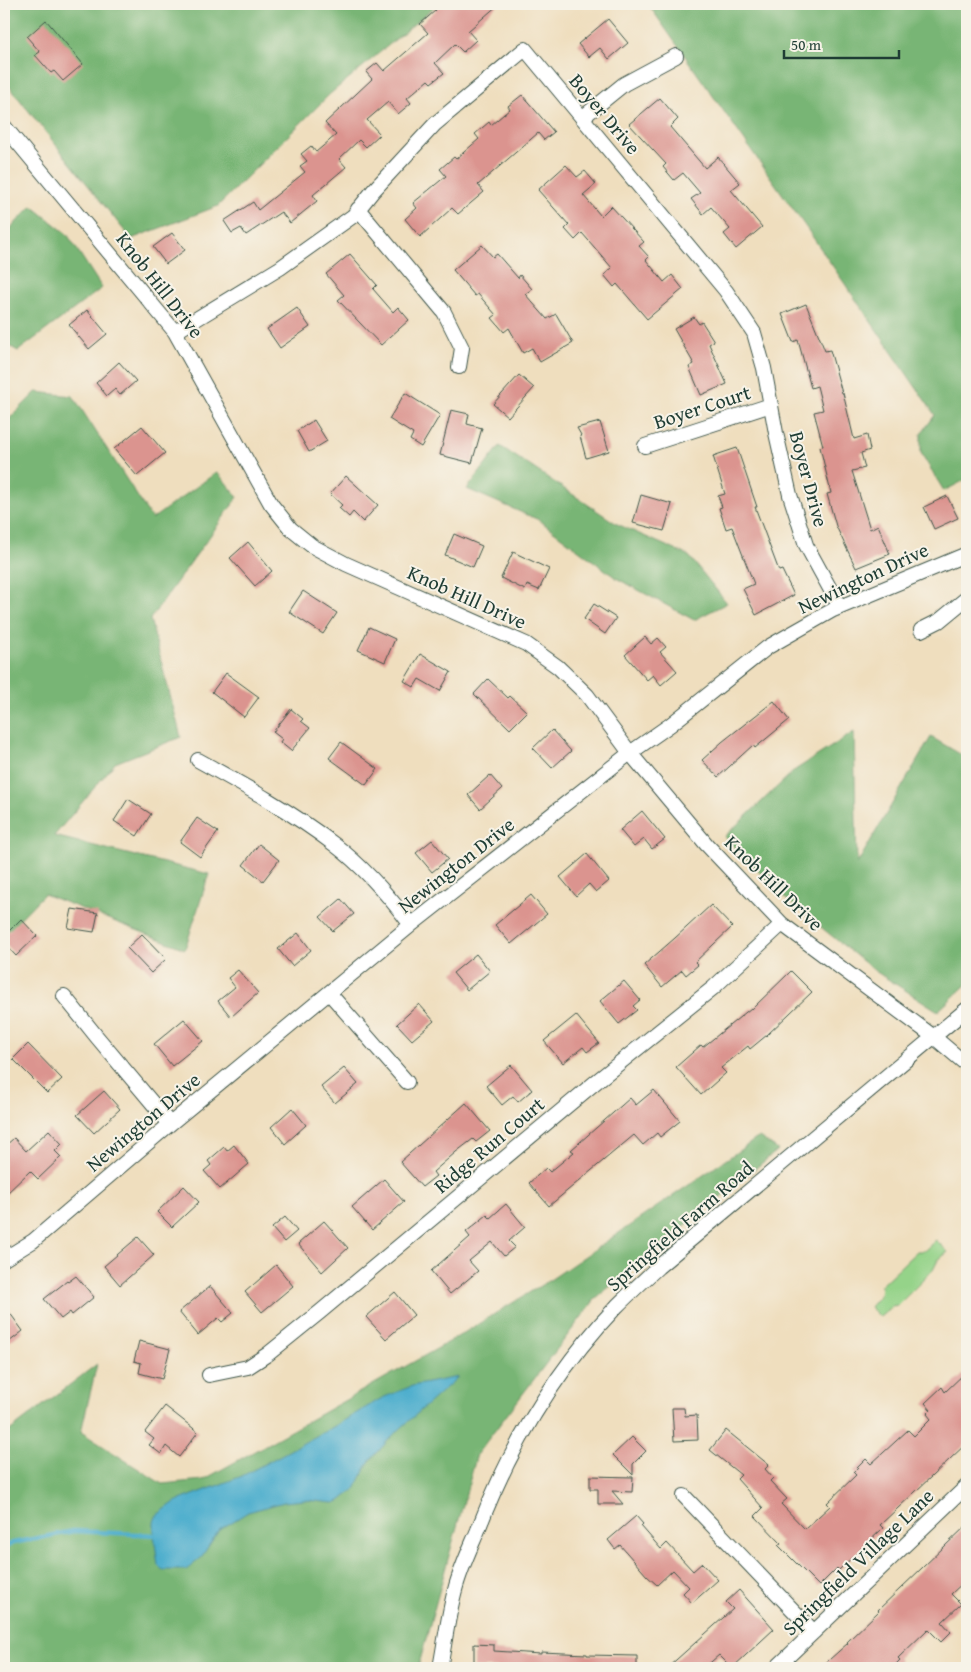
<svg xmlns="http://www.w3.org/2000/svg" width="971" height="1672" viewBox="0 0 971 1672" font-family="'Gentium Book Plus',serif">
  <rect width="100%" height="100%" fill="#f7f3e8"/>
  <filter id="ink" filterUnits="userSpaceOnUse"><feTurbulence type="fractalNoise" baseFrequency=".02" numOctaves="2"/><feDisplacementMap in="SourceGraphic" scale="10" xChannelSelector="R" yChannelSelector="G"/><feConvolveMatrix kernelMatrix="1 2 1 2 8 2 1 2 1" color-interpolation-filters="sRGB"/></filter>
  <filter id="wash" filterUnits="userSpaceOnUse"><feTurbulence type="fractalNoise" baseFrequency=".0096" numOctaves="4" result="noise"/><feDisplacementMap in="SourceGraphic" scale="20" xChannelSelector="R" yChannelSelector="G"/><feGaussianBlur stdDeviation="1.12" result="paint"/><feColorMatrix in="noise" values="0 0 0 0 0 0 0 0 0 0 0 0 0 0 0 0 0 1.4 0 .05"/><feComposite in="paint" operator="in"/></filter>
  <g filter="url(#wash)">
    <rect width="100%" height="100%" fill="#efdebe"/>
    <path fill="#95d389" stroke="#5a885e" d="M936,1240L948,1252L938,1260L933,1270L898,1305L892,1306L880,1317L870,1307L880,1295L881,1285L917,1251H924Z"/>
    <path fill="#78b575" stroke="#4c7954" d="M4,4H438L330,94L218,206L131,239L4,80Z
      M648,4H959L967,13V479L944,491L921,453V434L935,415L812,236Z
      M32,206L67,234L102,288L18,351L4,343V235Z
      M36,392L73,396L152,519L217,472L238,497L150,619L181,737L115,763L54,836L209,874L185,949L44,894L4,935V424Z
      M500,446L617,524L689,556L727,603L694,620L616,578L539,520L467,489Z
      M854,732L857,864L931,737L967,758V984L938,1011L875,971L785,898L724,837L795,770Z
      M759,1137L778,1150L596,1298L477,1454L418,1668H4V1435L97,1364L81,1432L162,1484L203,1480L449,1342L553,1278Z"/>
    <path fill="#4eaecd" stroke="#367680" d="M458,1377L391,1437L369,1462L355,1489L340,1501L334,1503L305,1500L284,1502L248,1512L219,1530L200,1559L186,1570H163L158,1566L154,1535V1521L157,1515L175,1502L242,1476L333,1427L382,1398L412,1386Z"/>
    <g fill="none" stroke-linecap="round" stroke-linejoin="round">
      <path stroke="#4eaecd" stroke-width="4.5" d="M4,1548L13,1543L74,1531L157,1535"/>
    </g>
    <g id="blocks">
      <path fill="#db948f" d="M430,4H499L468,31L476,40L463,52L455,44L435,63L444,73L431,83L428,80L407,98L411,103L398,114L388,102L367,120L380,134L366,147L359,140L339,159L346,167L313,195L317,201L290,223L281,212L246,235L241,228L232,233L224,221L253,202L258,210L305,172L300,166L307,161L301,154L311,146L316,152L336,135L325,123L372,79L366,72L377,63L384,71L428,33L420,24L436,10Z
        M608,19L628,43L609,59L600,48L589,57L578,44Z
        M46,20L83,64L63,81L54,71L51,73L35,55L40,52L27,37Z
        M522,95L554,132L544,140L538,133L478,185L484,192L458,214L452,208L420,237L405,219L417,208L413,203L446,176L440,169L454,157L456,159L479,139L475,134L489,122L491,125L510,109L508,106Z
        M660,98L678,119L670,127L705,168L718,157L740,183L731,190L762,227L736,249L724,234L730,229L711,207L703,214L691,199L700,193L683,173L674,180L663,167L666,164L629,124Z
        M566,165L577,177L585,171L596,184L583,195L601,216L611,206L644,242L639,246L649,257L646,260L664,282L672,275L683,289L647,319L617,284L614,287L604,275L612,268L601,255L582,233L575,240L565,229L569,225L538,190Z
        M172,233L185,250L166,264L153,247Z
        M482,245L493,257L497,254L518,278L520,275L532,289L525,294L547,319L556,314L573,343L540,362L532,348L523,353L509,328L504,332L492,318L496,315L478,294L475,296L453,270Z
        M350,254L377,285L373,289L393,312L398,307L409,320L381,345L338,300L344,295L326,274Z
        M806,304L825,351L830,350L842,393H843L854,439L867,435L870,450L861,453L865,468L852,471L870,529L878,525L890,554L856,568L836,526L827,494L831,493L820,447L823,446L814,412L823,410L817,386L811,388L798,340L793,342L782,314Z
        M297,308L310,327L280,348L267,329Z
        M87,310L107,334L89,349L69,325Z
        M694,317L699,324L702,322L714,341L709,344L727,384L701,395L689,367L694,364L674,329Z
        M119,362L136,381L120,395L115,389L107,396L96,383Z
        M519,375L534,388L508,417L493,404Z
        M405,393L440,415L421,447L410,440L413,434L389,419Z
        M451,410L469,414L467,424L482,428L472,463L440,455Z
        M314,420L327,441L309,452L297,431Z
        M600,422L609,451L586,458L580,436L581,435L577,428Z
        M142,426L165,453L137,476L114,449Z
        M737,448L757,507H755L779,571L782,570L794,595L756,615L743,589L754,584L732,527L726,529L719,508L722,507L718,496L725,494L713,456Z
        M346,476L378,505L363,522L353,512L349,517L339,508L342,505L330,494Z
        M641,495L672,504L664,531L633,523Z
        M947,496L958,518L934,529L924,507Z
        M454,534L482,546L473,567L445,555Z
        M248,542L272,571L255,586L230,558Z
        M513,552L549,569L539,590L527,585L525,590L501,578Z
        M303,591L337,613L323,634L289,612Z
        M594,604L616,618L605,634L584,619Z
        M369,627L395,639L385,662L358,650Z
        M645,637L651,644L658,638L666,647L660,652L677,671L661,685L653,675L647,680L625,655Z
        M420,654L451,672L440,691L419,679L414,687L404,681Z
        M226,673L259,697L244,717L212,692Z
        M488,679L508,698L510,696L527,712L510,729L474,694Z
        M774,701L789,720L755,748L753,745L718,777L702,760L722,742Z
        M291,709L303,719L301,721L310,728L291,751L280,742L282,739L273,732Z
        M552,730L571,751L552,768L533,748Z
        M341,742L378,769L366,785L329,758Z
        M490,775L502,789L480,809L468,795Z
        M128,799L151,814L137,836L114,821Z
        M642,811L665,839L652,849L644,839L634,847L620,830Z
        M197,818L218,832L200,857L180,842Z
        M432,840L448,859L432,872L416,853Z
        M259,844L279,860L263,881L243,865Z
        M587,854L609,881L596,892L589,884L576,896L560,877Z
        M531,895L547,914L511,944L495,925Z
        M341,899L354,914L333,931L320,917Z
        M711,905L732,927L695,962L698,965L686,975L682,970L662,987L644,965L675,938Z
        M72,909L98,913L94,932L68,928Z
        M21,919L37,936L16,956L4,943V936Z
        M298,933L311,950L292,966L278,949Z
        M142,934L166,959L151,973L127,948Z
        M476,954L490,971L467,990L453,973Z
        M238,970L258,993L231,1017L218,1001L235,987L228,978Z
        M791,971L812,992L767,1035L750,1049L748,1046L721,1068L726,1073L701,1095L676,1067L701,1045L703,1047L751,1008L752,1009Z
        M624,981L640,1000L633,1006L637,1010L619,1024L600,1001Z
        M419,1004L434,1021L412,1040L397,1024Z
        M576,1015L599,1043L587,1052L583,1047L563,1063L544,1041Z
        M184,1019L203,1041L172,1066L154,1044Z
        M28,1044L62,1079L47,1093L13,1059Z
        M511,1065L532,1090L518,1102L513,1096L502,1105L486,1086Z
        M344,1068L358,1084L335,1103L321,1087Z
        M654,1090L680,1121L660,1137L657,1133L643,1145L634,1135L549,1206L529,1183L546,1168L550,1172L574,1152L571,1150L630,1098L636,1105Z
        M104,1091L120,1109L94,1133L77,1115Z
        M466,1103L490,1131L476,1142L473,1139L456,1152L433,1172L436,1176L422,1187L400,1162Z
        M292,1108L306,1125L285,1144L271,1127Z
        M49,1130L62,1144L55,1151L61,1157L38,1179L30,1171L4,1196V1147L14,1138L26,1151Z
        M234,1145L249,1164L220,1189L204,1171L211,1165L208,1161L224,1147L227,1151Z
        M384,1179L404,1202L372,1230L352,1207Z
        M184,1186L199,1202L172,1227L157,1212Z
        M506,1204L525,1227L509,1241L515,1247L504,1256L492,1242L469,1261L478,1271L450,1294L431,1271L470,1237L466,1232L487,1215L490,1218Z
        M285,1217L297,1231L284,1242L272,1228Z
        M324,1221L348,1248L322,1272L298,1244Z
        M138,1237L154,1255L120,1285L104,1266Z
        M276,1265L293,1286L262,1312L245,1292Z
        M76,1276L94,1297L72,1315L70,1312L61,1319L44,1299L67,1281L68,1282Z
        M210,1286L233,1313L222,1322L218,1318L198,1335L179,1312Z
        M395,1292L414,1315L386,1339L366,1317Z
        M4,1305L23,1331L4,1346Z
        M139,1341L170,1349L162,1379L139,1373L141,1363L134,1361Z
        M967,1371V1443L880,1525L883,1528L856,1554L839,1570L837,1568L819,1586L778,1545L781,1543L755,1516L763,1508L737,1479L741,1475L710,1450L726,1430L769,1465L765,1469L773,1478L770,1481L787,1499L781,1504L805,1529L830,1506L827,1503L856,1475L853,1472L866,1459L871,1464L908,1430L914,1436L931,1419L927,1414L931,1410L925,1403L942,1387L945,1392Z
        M165,1406L198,1432L179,1457L166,1446L161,1454L149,1445L154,1439L145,1432Z
        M672,1408H684L685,1416L697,1415L698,1440L674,1441Z
        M632,1437L646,1451L633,1464V1475L613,1455Z
        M590,1476L633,1477L632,1492L612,1491L623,1504H598V1489H590Z
        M636,1516L643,1524L641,1526L661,1549L667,1543L693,1571L702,1563L718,1580L692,1603L683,1593L689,1587L673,1570L657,1585L647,1576L620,1545L615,1549L608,1540Z
        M967,1525V1579L951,1594L961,1604L942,1622L951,1632L941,1642L928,1629L898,1658L900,1660L892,1668H820L848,1643L847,1642L879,1611L878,1610Z
        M739,1590L774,1629L732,1668L719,1655L704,1668H667L733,1609L726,1602Z
        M474,1644L494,1645V1651L541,1654V1652L587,1654V1655L637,1656V1668H474Z"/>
    </g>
  </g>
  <g filter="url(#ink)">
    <use href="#blocks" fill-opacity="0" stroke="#3e5549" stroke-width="1"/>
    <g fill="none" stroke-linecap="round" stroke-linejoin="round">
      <g stroke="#3e5549" stroke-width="16">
        <path id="street" d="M582,118L624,84L676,56
          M4,126L175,332L271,504L291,529L312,546L346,564L526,644L558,667L587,695L630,753L707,845L782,924L934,1037L967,1065
          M358,209L444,312L462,348L459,367
          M175,332L280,268L353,216L373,191L435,124L525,49L726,291L754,333L764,368L776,433L790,495L806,545L840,607
          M645,446L771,405
          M921,630L939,621L967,598
          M198,760C245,786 292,812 335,845C364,867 389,896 411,925
          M330,994L407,1082
          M64,996L97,1037L170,1124
          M4,1259L33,1241L170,1124L411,925L630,753L670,725L768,647L833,610L967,554
          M209,1375L248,1367L268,1354L320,1312L597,1081L713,988L782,924
          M684,1496L814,1632
          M440,1668C445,1642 448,1616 455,1590C460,1570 470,1549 478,1530C510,1447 555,1371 617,1306C630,1293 644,1280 658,1267L967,1009
          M776,1668L967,1486"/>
      </g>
      <use href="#street" stroke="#fff" stroke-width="14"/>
    </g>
  </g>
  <g text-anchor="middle" stroke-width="4" stroke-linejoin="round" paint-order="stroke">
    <g font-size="20" fill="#1f3d34" stroke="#f7f3e8">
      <text transform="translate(605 114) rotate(50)" y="7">Boyer Drive</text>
      <text transform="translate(160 285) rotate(52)" y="7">Knob Hill Drive</text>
      <text transform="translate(702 407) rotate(-18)" y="7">Boyer Court</text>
      <text transform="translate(809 479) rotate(75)" y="7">Boyer Drive</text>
      <text transform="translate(863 578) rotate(-25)" y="7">Newington Drive</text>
      <text transform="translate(467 597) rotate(24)" y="7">Knob Hill Drive</text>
      <text transform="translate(456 865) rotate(-38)" y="7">Newington Drive</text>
      <text transform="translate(774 883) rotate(44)" y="7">Knob Hill Drive</text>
      <text transform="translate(143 1122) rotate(-40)" y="7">Newington Drive</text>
      <text transform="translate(489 1145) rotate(-40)" y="7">Ridge Run Court</text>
      <text transform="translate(680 1226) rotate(-41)" y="7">Springfield Farm Road</text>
      <text transform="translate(858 1562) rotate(-44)" y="7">Springfield Village Lane</text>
    </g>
  </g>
  <rect width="971" height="1672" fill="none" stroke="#f7f3e8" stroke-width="20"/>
  <path d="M784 50v8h115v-8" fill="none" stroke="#1f3d34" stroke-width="2.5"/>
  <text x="791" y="50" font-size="15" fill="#1f3d34" stroke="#f7f3e8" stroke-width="4" paint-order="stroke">50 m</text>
</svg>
